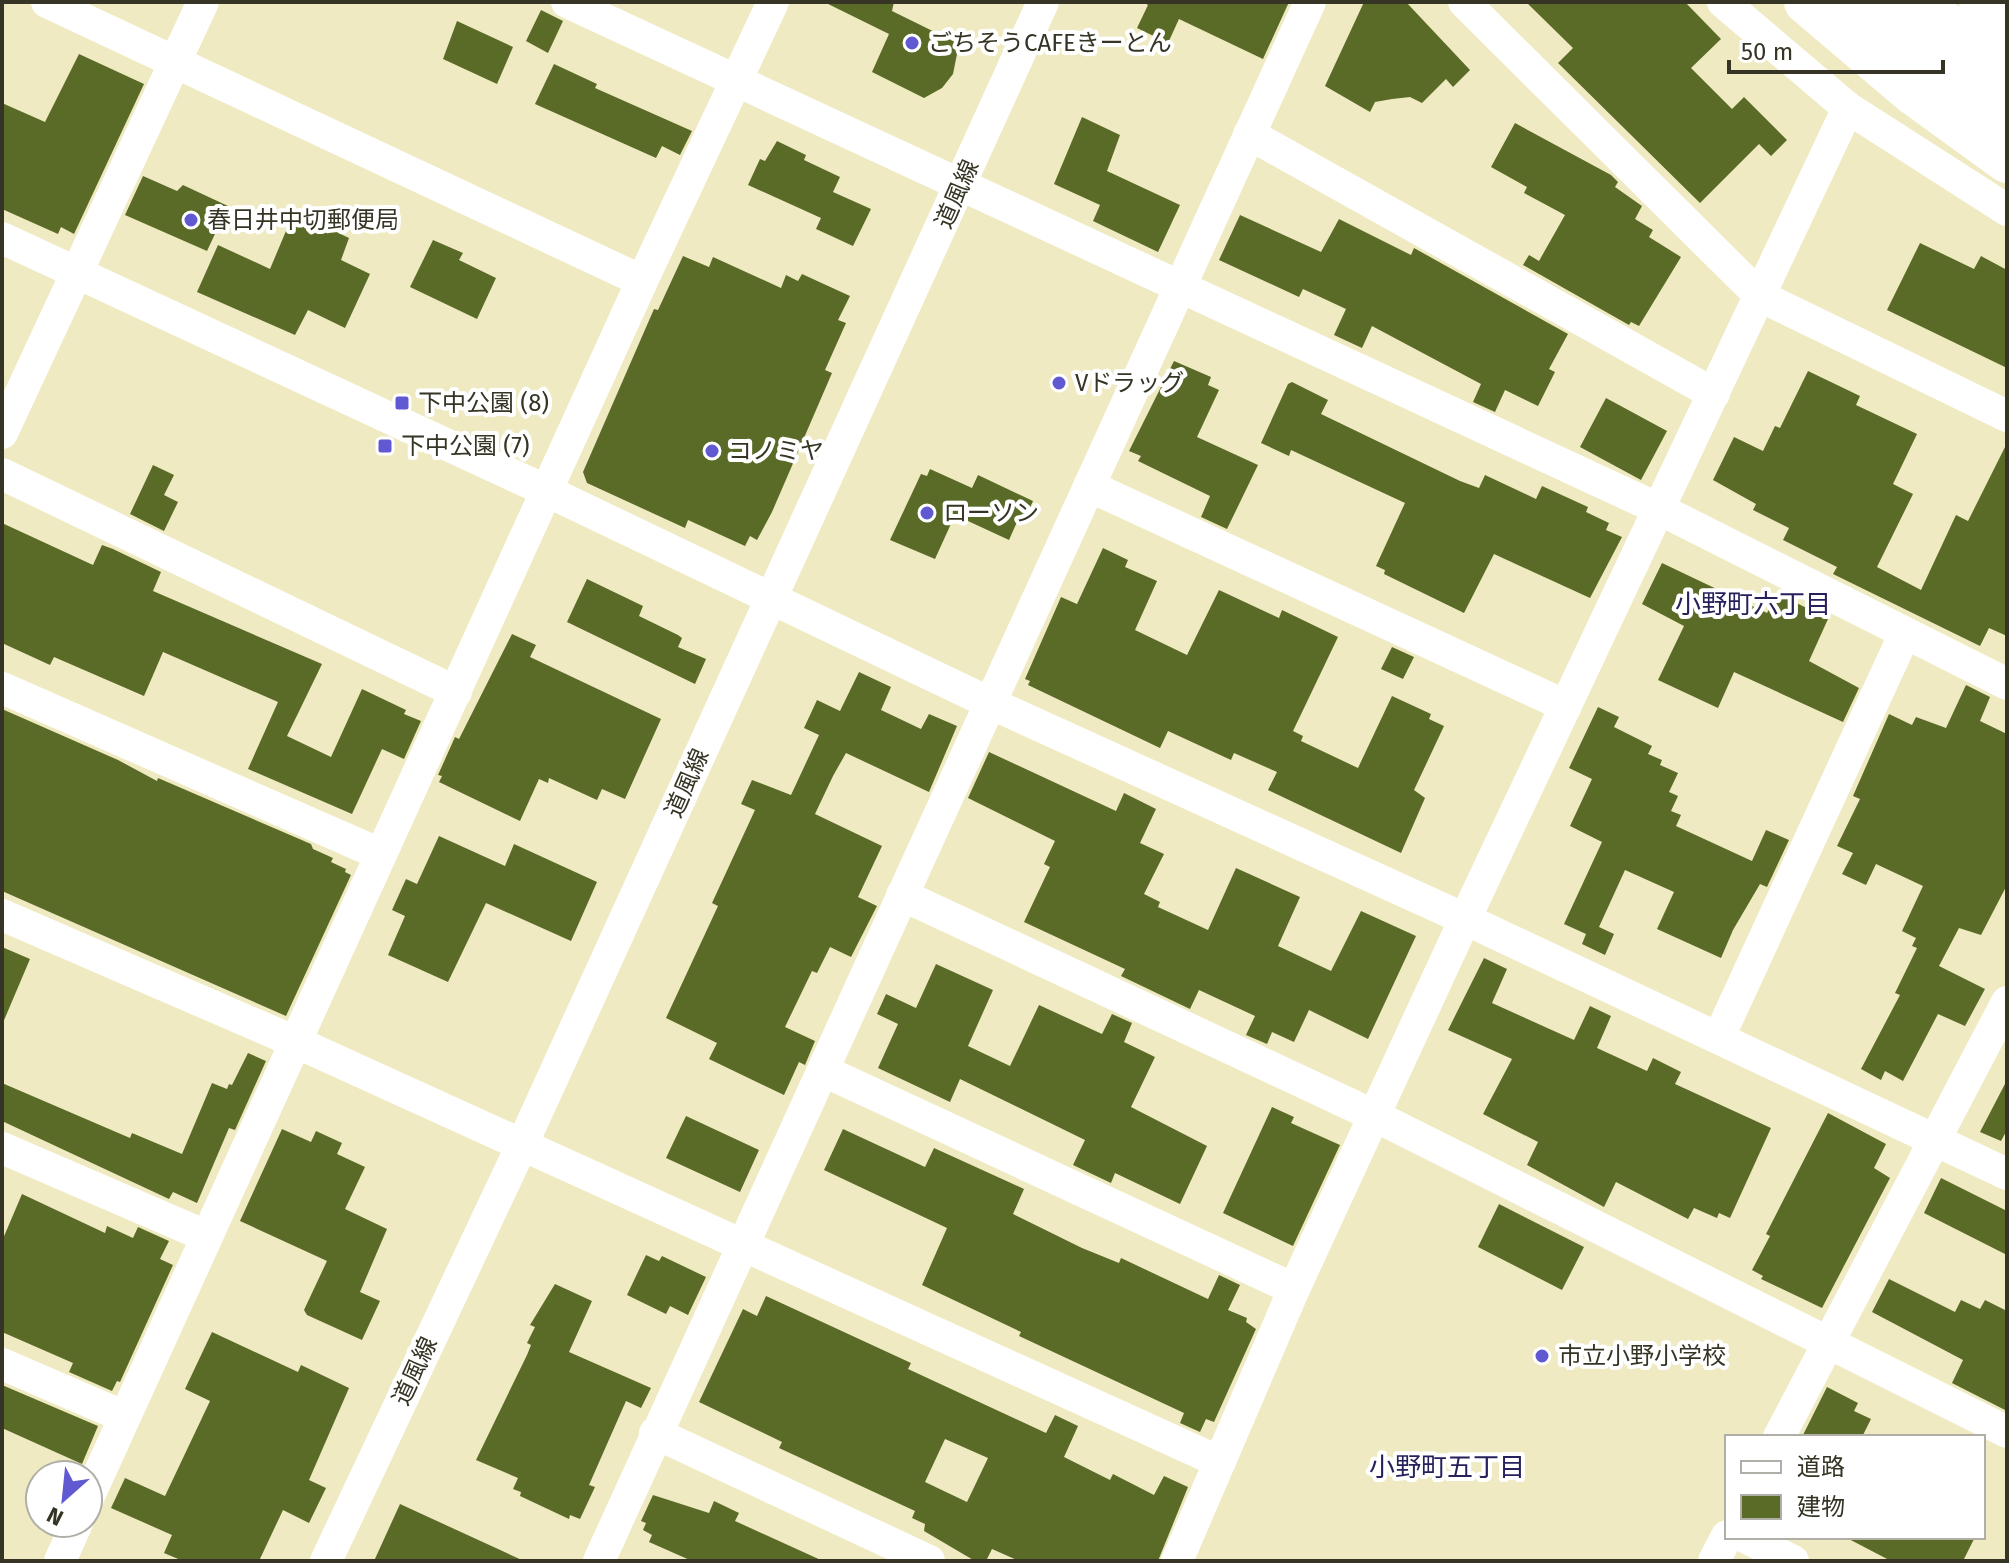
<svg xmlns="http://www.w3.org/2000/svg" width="2009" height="1563" viewBox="0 0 2009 1563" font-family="'Fira Sans','Noto Sans JP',sans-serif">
  <rect width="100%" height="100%" fill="#efeac1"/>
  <path fill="#5a6b27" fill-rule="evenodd" d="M824,2H894L892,11L959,44L953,74L942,88L924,98L872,72L889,34Z
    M1143,2H1289L1263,59L1179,19L1168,43L1137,28L1148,5Z
    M1364,2H1406L1470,70L1453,87L1446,79L1422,103L1410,97L1392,99L1375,102L1370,112L1325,86Z
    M1526,2H1685L1721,39L1691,68L1732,109L1744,97L1787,140L1771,156L1759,144L1700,203L1558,63L1573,48Z
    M541,10L563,21L548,53L526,41Z
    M457,21L513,47L497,84L443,59Z
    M79,54L144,84L74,234L61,227L58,234L2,209V103L45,122Z
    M554,64L597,84L595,88L692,131L680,155L662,146L656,158L535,104Z
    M1082,117L1120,135L1107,171L1180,205L1158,252L1093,221L1100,205L1054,184Z
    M1515,123L1611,175L1618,182L1615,187L1642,206L1635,219L1653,230L1649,237L1681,257L1639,326L1631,322L1629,325L1523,265L1529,255L1539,261L1565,215L1524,193L1527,187L1491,167Z
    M777,141L806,155L804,160L840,177L833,192L871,209L853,246L816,229L821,218L748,185L760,159L765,161Z
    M143,176L177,191L183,185L228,206L207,251L125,215Z
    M294,212L349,238L341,260L370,274L345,328L308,310L295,335L197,292L218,245L270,269Z
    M1240,215L1321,252L1339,219L1411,255L1414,248L1568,334L1549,369L1555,372L1538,406L1505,390L1495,412L1473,402L1481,384L1372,326L1362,348L1334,335L1346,309L1303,289L1299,297L1219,260Z
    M433,240L463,253L459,260L496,278L477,319L410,287Z
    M1920,243L1974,269L1981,256L2007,270V368L1887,310Z
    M683,256L709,267L713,257L781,288L786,275L798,281L802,274L850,296L838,320L846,323L825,370L832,373L772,512L757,540L750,536L745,546L688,520L685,528L587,483L583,472L654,309L658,310Z
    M1174,361L1211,377L1208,385L1219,390L1197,437L1258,465L1227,529L1201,517L1210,496L1138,461L1141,456L1129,451Z
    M1808,371L1860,396L1856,405L1917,434L1893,484L1913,494L1877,567L1921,590L1956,515L1968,521L2007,443V636L1989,628L1980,646L1833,574L1837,567L1783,540L1789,528L1753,510L1756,504L1713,480L1734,437L1763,451L1775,426L1780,428Z
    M1292,382L1328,400L1321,414L1460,481L1479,488L1485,475L1536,499L1542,486L1588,507L1586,512L1609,523L1606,530L1622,537L1590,598L1494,554L1464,613L1384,574L1385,570L1376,566L1405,503L1291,450L1289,456L1261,443L1288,384Z
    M1606,398L1667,431L1641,480L1580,447Z
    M153,465L174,475L164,495L178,502L164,531L130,514Z
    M930,469L972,488L978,475L1033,501L1022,525L1017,522L1009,540L955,515L935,559L890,540L921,474L927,476Z
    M2,523L93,565L102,545L113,549L161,572L153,591L322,664L287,736L331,757L362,689L406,710L404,714L421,721L404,759L382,749L352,814L248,769L278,702L163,652L144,696L54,657L50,665L2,643Z
    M1103,548L1128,560L1125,567L1157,581L1135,630L1187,655L1219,590L1279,618L1282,610L1338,637L1293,731L1303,736L1301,741L1358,768L1392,696L1431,714L1429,719L1444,726L1414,790L1425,798L1401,853L1268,790L1277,772L1234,753L1231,760L1168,731L1160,748L1028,685L1030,681L1025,679L1061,597L1077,604Z
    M1662,563L1767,613L1777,593L1828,619L1809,661L1859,688L1843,722L1734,672L1718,708L1658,680L1684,626L1642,604Z
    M587,579L643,606L639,616L678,635L682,638L678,647L706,659L695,684L567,622Z
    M512,634L536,645L530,657L661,719L625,799L602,789L597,800L549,778L548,783L539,779L520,821L439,782L442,776L438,775L455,737L459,739Z
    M1392,647L1414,657L1403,679L1381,669Z
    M859,672L891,687L881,710L921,729L929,714L957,726L929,792L846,753L833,776L815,814L882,846L858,897L877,906L851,957L830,947L817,973L812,971L785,1027L815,1041L805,1065L799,1062L784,1095L709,1059L717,1043L666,1018L718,906L712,903L755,810L741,804L752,780L791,795L819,735L804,728L817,700L840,711Z
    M1966,685L1990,697L1980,721L2007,734V885L1981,935L1959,928L1939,966L1985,989L1965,1026L1938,1014L1903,1081L1885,1071L1881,1080L1861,1069L1900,995L1895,993L1917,948L1912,946L1916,938L1902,931L1923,886L1876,864L1866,885L1842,874L1853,853L1837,846L1860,799L1853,796L1889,714L1912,725L1916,717L1946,728Z
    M1598,707L1619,717L1614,727L1652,746L1648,754L1662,760L1660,765L1678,773L1669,792L1678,796L1671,811L1681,815L1676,826L1752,861L1766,830L1789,840L1767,887L1760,884L1733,930L1721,958L1657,929L1674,892L1625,870L1599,927L1614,934L1605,955L1582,944L1586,934L1564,924L1602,842L1570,826L1592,779L1569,768Z
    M2,709L118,760L157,781L158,778L311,844L313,849L333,858L331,862L346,869L345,872L351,875L286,1016L2,891Z
    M989,752L1116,811L1124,793L1156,809L1140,843L1164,854L1144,894L1160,902L1158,907L1208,930L1236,868L1300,897L1278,946L1331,971L1361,911L1416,936L1368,1039L1309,1010L1294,1042L1272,1032L1267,1044L1246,1035L1255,1016L1199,990L1190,1009L1121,976L1125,969L1024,922L1050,867L1044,864L1055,841L968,798Z
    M439,836L505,866L514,844L597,882L571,941L486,903L448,982L388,955L405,916L392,910L406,879L417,884Z
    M2,947L30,959L2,1025Z
    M1484,958L1507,969L1492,1003L1574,1040L1590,1006L1611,1016L1597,1048L1647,1071L1653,1058L1681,1072L1675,1084L1771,1128L1730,1218L1719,1213L1717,1218L1694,1208L1688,1219L1616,1182L1604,1207L1527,1165L1538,1142L1483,1114L1512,1059L1448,1030Z
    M936,964L993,990L968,1046L1010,1066L1039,1005L1102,1034L1112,1014L1132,1023L1124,1042L1155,1057L1131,1107L1207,1146L1180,1204L1115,1173L1111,1183L1073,1165L1085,1140L960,1079L950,1102L878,1068L898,1024L877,1014L886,994L916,1008Z
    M248,1053L266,1061L235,1130L229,1128L197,1203L173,1192L169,1199L2,1121V1083L130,1138L132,1133L182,1154L212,1083L227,1089L229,1084L232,1085Z
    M2007,1080V1130L2001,1141L1980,1132Z
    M1272,1107L1294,1117L1291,1123L1340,1145L1293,1246L1223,1213Z
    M1828,1113L1886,1144L1874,1168L1890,1178L1822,1308L1761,1279L1763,1276L1752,1270L1770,1236L1766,1234Z
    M686,1116L759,1150L740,1192L666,1158Z
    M282,1129L311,1142L316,1131L342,1143L337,1154L365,1167L345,1209L387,1229L360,1292L380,1301L362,1340L307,1315L304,1310L327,1261L240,1221Z
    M843,1129L925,1167L934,1148L1024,1189L1013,1214L1082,1248L1119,1263L1121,1258L1208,1299L1219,1275L1240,1285L1228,1310L1247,1318L1246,1322L1256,1329L1214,1422L1206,1419L1200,1432L1180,1423L1184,1413L1019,1336L1021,1332L922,1285L947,1228L824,1170Z
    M1941,1178L2007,1211V1255L1924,1213Z
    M22,1194L105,1233L107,1226L133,1238L138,1227L169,1241L160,1259L173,1265L120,1382L117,1381L112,1391L69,1372L73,1363L2,1332V1241Z
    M1499,1204L1584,1247L1562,1290L1478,1247Z
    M646,1255L659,1261L662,1256L706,1277L688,1315L670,1306L666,1314L627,1295Z
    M1889,1279L1955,1312L1961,1300L1980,1309L1985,1300L2007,1311V1411L1952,1383L1963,1360L1872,1312Z
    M555,1284L592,1301L569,1352L651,1388L641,1408L626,1401L589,1485L595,1487L580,1519L570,1515L569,1519L520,1496L521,1492L513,1489L518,1478L476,1460L527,1355L531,1345L527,1343L535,1327L530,1325Z
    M766,1296L911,1363L908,1369L1046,1433L1055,1415L1078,1426L1064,1457L1110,1480L1113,1474L1154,1495L1164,1476L1188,1487L1158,1561H1019L992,1549L986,1561H975L924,1531L925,1524L912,1518L915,1511L779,1448L782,1442L699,1402L743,1309L757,1316ZM945,1439L988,1458L967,1502L925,1482Z
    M212,1332L298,1372L301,1365L349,1388L309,1480L326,1488L309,1523L283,1510L259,1561H183L164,1553L172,1535L111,1508L125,1478L165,1496L210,1401L185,1389Z
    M2,1385L98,1426L82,1464L2,1428Z
    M1827,1387L1858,1403L1854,1411L1871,1419L1862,1437H1802Z
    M653,1495L709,1513L714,1501L739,1513L735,1521L823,1561H692L649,1542L652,1535L643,1530L646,1523L641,1521Z
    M400,1504L524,1561H374Z
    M1845,1537H1975L1963,1561H1891Z"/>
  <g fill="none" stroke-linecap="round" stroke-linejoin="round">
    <path stroke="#fff" stroke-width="32" d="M47,2L642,281
      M567,2L1659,509L2007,684
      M1464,2L1760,296L2007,416
      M1723,2L1848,108L2007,210
      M1249,134L1714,394
      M2,238L549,492L990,703L1465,919L2007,1174
      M2,433L203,2
      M2,474L456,692
      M1089,486L1566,706
      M2,688L380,854
      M902,895L1375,1116L2007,1432
      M2,915L298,1043L1220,1462
      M1719,1037L1905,633
      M824,1071L1294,1289
      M2,1148L206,1236
      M2,1364L125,1417
      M655,1433L929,1561
      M1779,1437L2007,1002
      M88,1498L642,281L773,2
      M1745,1537L1793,1561
      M60,1561L77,1523
      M326,1561L522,1145L1043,2
      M599,1561L1310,2
      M1177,1561L1294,1289L1465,919L1848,108
      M1714,1561L1727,1536"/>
    <path stroke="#fff" stroke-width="44" d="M1806,2L1912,92L2007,161
      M1861,2L1973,93L2007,116
      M1917,2L2007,71
      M1981,2L2007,22"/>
  </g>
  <g fill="#6159d1" stroke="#fff" stroke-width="3">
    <circle cx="912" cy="43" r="8"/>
    <circle cx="191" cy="220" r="8"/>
    <circle cx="1059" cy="383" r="8"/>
    <rect x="394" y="395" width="16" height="16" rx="4"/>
    <rect x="377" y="438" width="16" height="16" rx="4"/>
    <circle cx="712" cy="451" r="8"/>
    <circle cx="927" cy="513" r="8"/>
    <circle cx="1542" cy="1356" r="8"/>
  </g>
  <g text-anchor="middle" stroke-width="8" stroke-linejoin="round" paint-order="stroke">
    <g font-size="24" fill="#363424" stroke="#fff" text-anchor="start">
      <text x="928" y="51">ごちそうCAFEきーとん</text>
      <text x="207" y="228">春日井中切郵便局</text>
      <text x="1075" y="391">Vドラッグ</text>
      <text x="418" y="411">下中公園 (8)</text>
      <text x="401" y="454">下中公園 (7)</text>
      <text x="728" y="459">コノミヤ</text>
      <text x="943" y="521">ローソン</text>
      <text x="1558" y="1364">市立小野小学校</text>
    </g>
    <g font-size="24" fill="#363424" stroke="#fff">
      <text transform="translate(957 194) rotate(-66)" y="8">道風線</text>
      <text transform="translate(687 783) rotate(-66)" y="8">道風線</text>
      <text transform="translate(415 1371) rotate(-65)" y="8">道風線</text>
    </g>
    <g font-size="26" fill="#26215b" stroke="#fff">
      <text x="1753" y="613">小野町六丁目</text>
      <text x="1447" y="1476">小野町五丁目</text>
    </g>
  </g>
  <rect width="2009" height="1563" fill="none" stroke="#363424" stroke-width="8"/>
  <rect x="1725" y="1435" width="260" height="104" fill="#ffffff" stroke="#afaea7" stroke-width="2"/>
  <rect x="1741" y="1461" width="40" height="12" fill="#ffffff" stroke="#afaea7" stroke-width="2"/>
  <text x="1797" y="1475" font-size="24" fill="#363424">道路</text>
  <rect x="1741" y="1495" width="40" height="24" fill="#5a6b27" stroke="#afaea7" stroke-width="2"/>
  <text x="1797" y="1515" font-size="24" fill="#363424">建物</text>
  <g transform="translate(64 1499) rotate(207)"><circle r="38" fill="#ffffff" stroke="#afaea7" stroke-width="2"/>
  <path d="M0-6L14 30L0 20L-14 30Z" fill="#6159d1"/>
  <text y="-12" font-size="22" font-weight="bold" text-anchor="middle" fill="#363424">N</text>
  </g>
  <path d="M1729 60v12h214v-12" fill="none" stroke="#363424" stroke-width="4"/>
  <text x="1741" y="60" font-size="24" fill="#363424" stroke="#ffffff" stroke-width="6" paint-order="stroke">50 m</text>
</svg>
